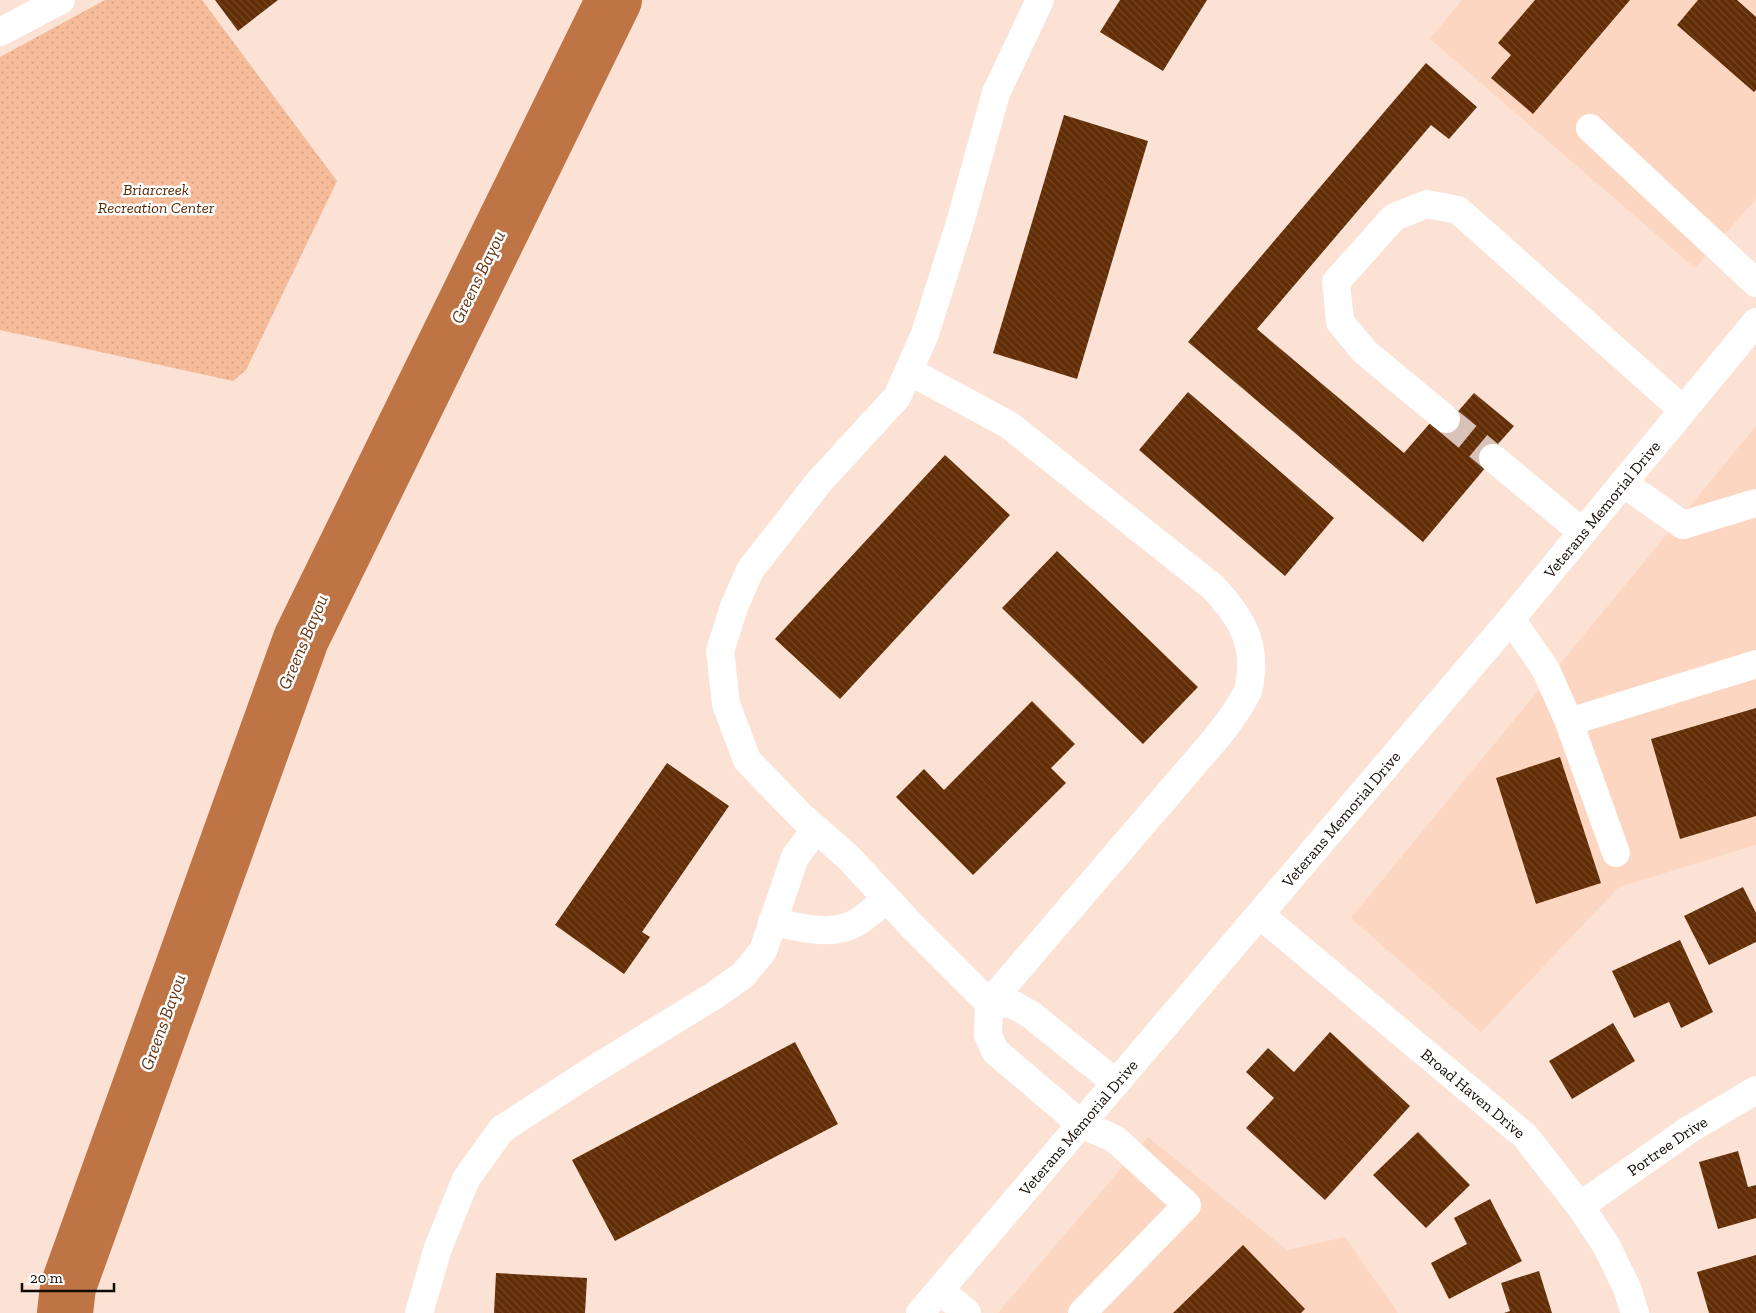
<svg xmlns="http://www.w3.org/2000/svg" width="1756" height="1313" viewBox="0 0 1756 1313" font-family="'Zilla Slab',serif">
  <defs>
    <pattern id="grass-dots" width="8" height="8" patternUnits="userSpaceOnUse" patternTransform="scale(1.25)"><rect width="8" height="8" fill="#f6bc9a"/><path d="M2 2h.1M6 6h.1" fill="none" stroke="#d2a083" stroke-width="1.8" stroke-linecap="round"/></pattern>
    <pattern id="building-back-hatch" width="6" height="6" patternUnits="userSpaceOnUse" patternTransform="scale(1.25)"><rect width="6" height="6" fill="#622d04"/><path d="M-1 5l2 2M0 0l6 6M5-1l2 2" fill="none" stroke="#734827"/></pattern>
  </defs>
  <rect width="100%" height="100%" fill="#fbe2d5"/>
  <path fill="#fcd6c0" d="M1462,0H1756V199L1695,268L1430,39Z
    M1756,426V845L1619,887L1481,1032L1351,918Z
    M1148,1137L1287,1250L1345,1237L1398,1313H998Z"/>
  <path fill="url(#grass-dots)" d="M105,0H202L337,181L246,370L233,381L0,330V57Z"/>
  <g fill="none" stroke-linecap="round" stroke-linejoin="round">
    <path stroke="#bf7446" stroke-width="56" d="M65,1313L68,1287L301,639L614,0"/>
  </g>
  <path fill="url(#building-back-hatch)" d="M215,0H278L238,31Z
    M1120,0H1207L1163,71L1100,32Z
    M1535,0H1630L1533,114L1491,78L1511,55L1498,43Z
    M1698,0H1737L1756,17V90L1754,92L1677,25Z
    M1426,63L1477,107L1449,139L1431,125L1257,329L1404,453L1431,422L1441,431L1474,393L1514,426L1481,463L1486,467L1423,542L1188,342Z
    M1064,115L1148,141L1077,379L993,353Z
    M1188,392L1334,518L1285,576L1139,450Z
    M945,455L1010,515L840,699L775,639Z
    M1057,551L1198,687L1143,744L1002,608Z
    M1032,701L1075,744L1051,768L1066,783L973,875L896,797L924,769L944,790Z
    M1756,708V816L1680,839L1651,739Z
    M1560,757L1601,883L1536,904L1496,778Z
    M667,763L729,806L642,932L650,937L624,974L555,925Z
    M1743,887L1756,913V942L1709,965L1684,916Z
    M1680,940L1713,1012L1681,1028L1669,1002L1634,1018L1612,971Z
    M1613,1023L1635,1061L1572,1099L1549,1061Z
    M1330,1032L1410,1106L1325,1200L1246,1128L1274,1098L1246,1072L1268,1048L1294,1072Z
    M795,1042L838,1124L615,1241L572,1160Z
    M1418,1132L1470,1185L1426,1228L1373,1175Z
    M1738,1151L1748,1187L1756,1185V1218L1718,1229L1699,1162Z
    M1490,1199L1522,1261L1449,1299L1431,1263L1467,1244L1454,1218Z
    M1243,1245L1305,1309L1301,1313H1173Z
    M1756,1255V1313H1709L1697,1272Z
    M1539,1271L1552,1313H1504L1510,1311L1501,1283Z
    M496,1273L587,1278L585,1313H494Z"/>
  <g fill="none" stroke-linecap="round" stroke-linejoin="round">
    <path stroke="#d8c1b6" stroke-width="28" stroke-dasharray="28 14" stroke-linecap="butt" d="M1446,419L1493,458"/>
    <g stroke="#fff" stroke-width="28">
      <path d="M1040,0L996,93L960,223L925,334L897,397L819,482L750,570L734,607L720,651L726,704L747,760L801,816L848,857L913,927L989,1003L1012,1004L1030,1014L1116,1083"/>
      <path d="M0,32L61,0"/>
      <path d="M1590,128L1756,283"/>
      <path d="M909,371L1009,425L1213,587C1236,612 1254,636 1251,672C1250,678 1250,685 1248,691C1240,707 1229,722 1218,736L989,1003L988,1035L995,1051L1081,1124L1115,1139L1187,1205L1082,1313"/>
      <path d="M1446,419L1365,352L1340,322L1336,282L1394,217L1427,204L1458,210L1683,410"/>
      <path d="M1493,458L1582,532"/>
      <path d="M1623,483L1683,525L1756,503"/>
      <path d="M1511,619L1546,670L1569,722L1616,853"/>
      <path d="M1569,722L1756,664"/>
      <path id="s1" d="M1260,915L1525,1136L1580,1206L1606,1245L1627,1288L1635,1313"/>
      <path d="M772,922C799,927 831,937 856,923C867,916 877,907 887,899"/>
      <path id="s2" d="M1580,1206L1690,1129L1756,1090"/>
      <path d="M940,1290L967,1313"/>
      <path d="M419,1313L438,1248L466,1179L502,1129L593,1070L715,995L743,975L763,951L795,857L816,829"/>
    </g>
    <path stroke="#fff" stroke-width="28" id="s3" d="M920,1313L1511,619L1756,322"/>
  </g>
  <g text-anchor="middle" stroke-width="5" stroke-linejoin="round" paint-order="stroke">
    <g font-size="16" font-style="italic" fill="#5a2803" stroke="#fff">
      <text x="156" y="195">Briarcreek<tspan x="156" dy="18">Recreation Center</tspan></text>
    </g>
    <g font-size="16" fill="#130905" stroke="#fff">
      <text dy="6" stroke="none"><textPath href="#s3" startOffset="1054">Veterans Memorial Drive</textPath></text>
      <text dy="6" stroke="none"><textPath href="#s3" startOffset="649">Veterans Memorial Drive</textPath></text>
      <text dy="6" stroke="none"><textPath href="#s1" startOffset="278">Broad Haven Drive</textPath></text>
      <text dy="6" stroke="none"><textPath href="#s3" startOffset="244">Veterans Memorial Drive</textPath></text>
      <text dy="6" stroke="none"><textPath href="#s2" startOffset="106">Portree Drive</textPath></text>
    </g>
    <g font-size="18" font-style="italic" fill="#631" stroke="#fff">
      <text transform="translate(478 277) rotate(-64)" y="6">Greens Bayou</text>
      <text transform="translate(303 642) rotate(-67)" y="6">Greens Bayou</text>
      <text transform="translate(163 1022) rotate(-70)" y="6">Greens Bayou</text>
    </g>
  </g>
  <path d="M22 1283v8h92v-8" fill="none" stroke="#130905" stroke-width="2.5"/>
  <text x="30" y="1283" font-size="15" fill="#130905" stroke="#ffffff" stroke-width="4" paint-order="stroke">20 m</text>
</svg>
